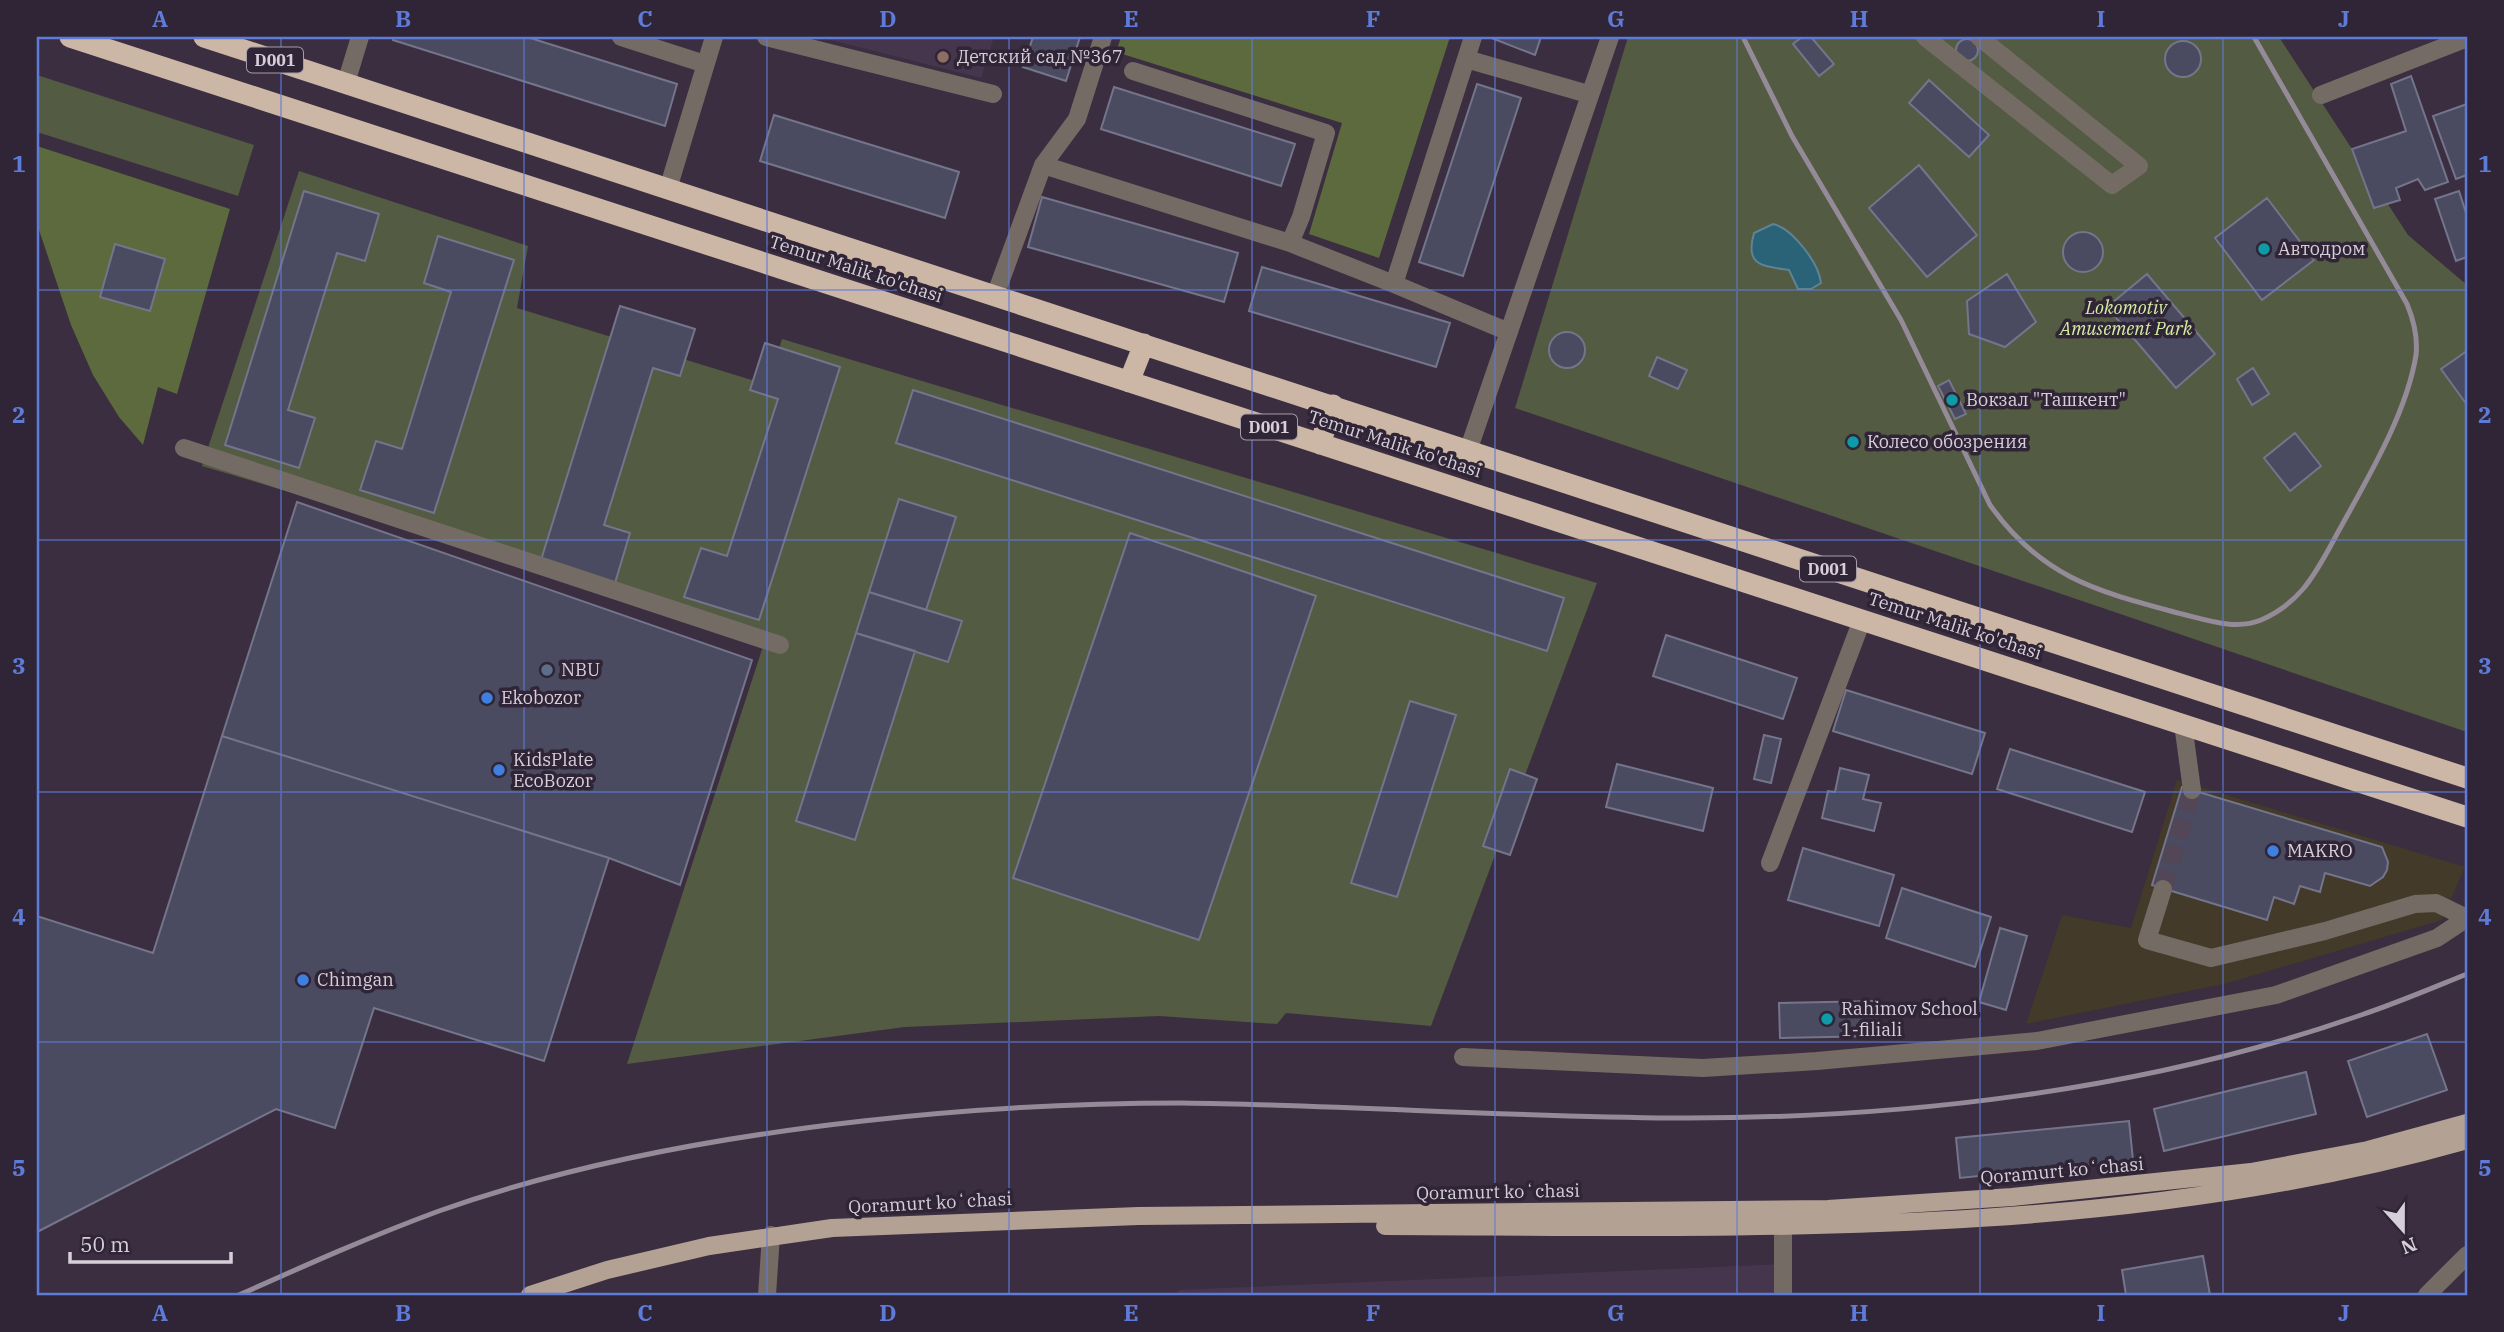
<svg xmlns="http://www.w3.org/2000/svg" width="2504" height="1332" viewBox="0 0 2504 1332" font-family="'IBM Plex Serif',serif">
  <rect width="100%" height="100%" fill="#3b2e40"/>
  <path fill="#433a29" d="M2177,780L2465,867L2442,920L2228,983L2026,1024L2062,915L2131,928Z"/>
  <path fill="#46364d" d="M819,37H994L981,78Z
    M1787,1264V1295H1178V1290Z"/>
  <path fill="#535b42" d="M1628,37H2279L2408,235L2467,285V732L1515,408Z
    M37,75L254,145L238,196L37,132Z
    M299,171L528,246L517,308L768,385L782,339L1597,583L1431,1026L1286,1013L1277,1024L1159,1016L905,1027L627,1064L767,634L202,466Z"/>
  <path fill="#5c6a3d" d="M1121,37H1450L1379,258L1309,234L1342,123L1116,52Z
    M37,146L230,209L177,394L158,387L143,445L119,417L93,375L71,325L37,224Z"/>
  <path fill="#2a6378" stroke="#5e8395" stroke-width="2" d="M1773,224C1792,228 1819,263 1821,283L1811,289H1798L1789,270C1764,266 1744,267 1754,233Z"/>
  <path fill="#4a4b60" stroke="#74758b" stroke-width="2" d="M394,37H527L677,84L665,126L393,40Z
    M1033,37H1080L1066,81L1023,67Z
    M1489,37H1541L1535,55Z
    M1802,37H1811L1834,64L1819,76L1793,44Z
    M1956 50a11 11 0 1 1 22 0a11 11 0 1 1-22 0Z
    M2165 59a18 18 0 1 1 36 0a18 18 0 1 1-36 0Z
    M2411,76L2448,182L2425,190L2418,179L2396,188L2400,200L2374,208L2352,149L2406,131L2391,84Z
    M1929,80L1989,135L1969,157L1909,103Z
    M1477,84L1521,98L1463,276L1419,262Z
    M1114,87L1295,144L1281,186L1101,129Z
    M2467,104V175L2456,179L2433,116Z
    M774,115L959,172L945,218L760,161Z
    M1919,165L1977,235L1927,277L1869,208Z
    M304,191L379,214L365,261L337,253L288,410L315,418L299,468L225,445Z
    M2459,191L2467,216V257L2456,261L2435,199Z
    M1042,197L1238,253L1224,302L1028,247Z
    M2267,198L2314,260L2262,300L2215,238Z
    M2063 252a20 20 0 1 1 40 0a20 20 0 1 1-40 0Z
    M438,236L514,260L434,513L360,490L376,441L402,449L451,292L424,283Z
    M115,244L165,259L150,311L100,297Z
    M1262,267L1450,323L1436,367L1249,311Z
    M2007,274L2036,322L2005,347L1969,334L1967,301Z
    M2147,274L2215,354L2176,388L2107,307Z
    M620,306L695,329L680,376L653,368L604,525L630,533L615,583L541,560Z
    M1549 350a18 18 0 1 1 36 0a18 18 0 1 1-36 0Z
    M765,343L840,367L759,620L684,597L701,548L727,556L778,399L750,390Z
    M2467,351V405L2441,369Z
    M1657,357L1687,370L1678,389L1649,376Z
    M2253,368L2269,394L2252,405L2237,379Z
    M1949,380L1966,414L1955,419L1938,386Z
    M913,390L1564,598L1547,651L896,443Z
    M2295,433L2321,466L2290,491L2264,458Z
    M899,499L956,517L926,610L869,592Z
    M297,502L752,660L680,885L609,858L222,736Z
    M1130,533L1316,596L1199,940L1013,878Z
    M869,592L962,621L948,662L856,633Z
    M856,633L915,651L855,840L796,821Z
    M1666,635L1797,678L1783,719L1653,676Z
    M1846,690L1985,733L1972,774L1833,731Z
    M1410,701L1456,715L1397,897L1351,883Z
    M1764,735L1781,739L1771,783L1754,779Z
    M222,736L609,858L544,1061L374,1008L335,1128L276,1109L37,1232V916L153,953Z
    M2010,749L2145,792L2132,832L1997,789Z
    M1617,764L1713,788L1703,831L1606,807Z
    M1840,768L1869,775L1863,799L1881,803L1874,831L1822,818L1828,791L1835,792Z
    M1510,769L1537,779L1510,855L1483,846Z
    M2182,787L2382,847L2388,862L2387,870L2383,877L2370,886L2325,873L2320,892L2300,886L2294,904L2274,897L2267,920L2152,885Z
    M1803,848L1894,875L1879,926L1788,900Z
    M1902,888L1991,917L1975,967L1886,938Z
    M2000,928L2027,936L2006,1010L1979,1002Z
    M1875,1001L1876,1036L1780,1038L1779,1003Z
    M2427,1034L2447,1090L2367,1117L2348,1061Z
    M2306,1072L2316,1114L2164,1151L2154,1109Z
    M2129,1121L2133,1160L1960,1178L1956,1138Z
    M2203,1256L2210,1295H2126L2122,1270Z"/>
  <g fill="none" stroke-linecap="round" stroke-linejoin="round">
    <path stroke="#524657" stroke-width="18" stroke-dasharray="18 9" stroke-linecap="butt" d="M2163,889L2192,790"/>
    <path stroke="#746b64" stroke-width="18" d="M621,37L705,64
      M766,37L993,94
      M1473,37L1394,284L1509,332
      M1925,37L2112,185L2139,166L1979,37
      M1466,59L1588,94
      M346,83L360,37
      M2321,95L2467,38
      M1043,165L1290,243L1301,217L1326,133L1133,71
      M668,189L714,37
      M1290,243L1394,284
      M995,296L1043,165L1077,119L1103,37
      M184,448L780,645
      M1468,451L1610,37
      M2183,724L2192,790
      M1770,863L1862,620
      M2163,889L2147,940L2211,958L2325,931L2415,904L2436,903L2467,918
      M1463,1057L1703,1068L1817,1061L2037,1041L2276,995L2437,938L2467,918
      M767,1295L771,1235
      M1783,1295V1228
      M2427,1295L2467,1255"/>
    <path stroke="#b3a193" stroke-width="18" d="M1385,1226C1747,1227 2116,1240 2467,1140
      M530,1295L607,1270L709,1246L832,1228L1138,1216L1828,1209L2012,1197L2251,1172L2368,1150L2467,1123"/>
    <path stroke="#ccb6a5" stroke-width="21" d="M70,37L2467,817
      M204,37L2467,778
      M1129,382L1144,344
      M1320,444L1333,405"/>
    <path stroke="#948a98" stroke-width="5" d="M1743,37L1792,136L1901,320L1990,505C2042,578 2097,591 2178,613C2204,619 2235,631 2261,620C2277,613 2292,602 2303,589C2319,570 2330,546 2342,525C2369,476 2407,412 2416,355C2418,337 2414,321 2407,304L2254,37
      M239,1295C304,1266 371,1236 439,1211C574,1163 720,1137 863,1121C968,1109 1077,1103 1182,1103C1346,1105 1510,1117 1674,1118C1902,1119 2145,1091 2361,1015C2397,1003 2432,988 2467,974"/>
  </g>
  <path fill="none" stroke="#5e7bd9" stroke-width="2" stroke-opacity="0.55" d="M281,37V1295M524,37V1295M767,37V1295M1009,37V1295M1252,37V1295M1495,37V1295M1737,37V1295M1980,37V1295M2223,37V1295M37,290H2467M37,540H2467M37,792H2467M37,1042H2467"/>
  <circle fill="#8d6e63" stroke="#302536" stroke-width="2.5" cx="943" cy="57" r="7"/>
  <g fill="#0f9aa8" stroke="#302536" stroke-width="2.5">
    <circle cx="2264" cy="249" r="7"/>
    <circle cx="1952" cy="400" r="7"/>
    <circle cx="1853" cy="442" r="7"/>
    <circle cx="1827" cy="1019" r="7"/>
  </g>
  <circle fill="#5c6f8a" stroke="#302536" stroke-width="2.5" cx="547" cy="670" r="7"/>
  <g fill="#3f7fe0" stroke="#302536" stroke-width="2.5">
    <circle cx="487" cy="698" r="7"/>
    <circle cx="499" cy="770" r="7"/>
    <circle cx="2273" cy="851" r="7"/>
    <circle cx="303" cy="980" r="7"/>
  </g>
  <g text-anchor="middle" stroke-width="7" stroke-linejoin="round" paint-order="stroke">
    <g fill="#302536" stroke="#a49ca9" stroke-width="2">
      <rect x="247" y="47.5" width="56" height="25" rx="5"/>
      <rect x="1241" y="414.5" width="56" height="25" rx="5"/>
      <rect x="1800" y="556.5" width="56" height="25" rx="5"/>
    </g>
    <g font-size="16" font-weight="bold" fill="#d6cfda">
      <text x="275" y="66">D001</text>
      <text x="1269" y="433">D001</text>
      <text x="1828" y="575">D001</text>
    </g>
    <g font-size="18" fill="#d6cfda" stroke="#302536" text-anchor="start">
      <text x="957" y="63">Детский сад №367</text>
      <text x="2278" y="255">Автодром</text>
      <text x="1966" y="406">Вокзал "Ташкент"</text>
      <text x="1867" y="448">Колесо обозрения</text>
      <text x="561" y="676">NBU</text>
      <text x="501" y="704">Ekobozor</text>
      <text x="513" y="766">KidsPlate<tspan x="513" dy="21">EcoBozor</tspan></text>
      <text x="2287" y="857">MAKRO</text>
      <text x="317" y="986">Chimgan</text>
      <text x="1841" y="1015">Rahimov School<tspan x="1841" dy="21">1-filiali</tspan></text>
    </g>
    <g font-size="18" fill="#d6cfda" stroke="#302536">
      <text transform="translate(856 269) rotate(18)" y="6">Temur Malik ko'chasi</text>
      <text transform="translate(1395 444) rotate(18)" y="6">Temur Malik ko'chasi</text>
      <text transform="translate(1955 626) rotate(18)" y="6">Temur Malik ko'chasi</text>
      <text transform="translate(2062 1171) rotate(-5)" y="6">Qoramurt koʻchasi</text>
      <text transform="translate(1498 1192) rotate(-1)" y="6">Qoramurt koʻchasi</text>
      <text transform="translate(930 1203) rotate(-3)" y="6">Qoramurt koʻchasi</text>
    </g>
    <g font-size="18" font-style="italic" fill="#d5eda4" stroke="#302536">
      <text x="2126" y="314">Lokomotiv<tspan x="2126" dy="21">Amusement Park</tspan></text>
    </g>
  </g>
  <rect width="2504" height="1332" fill="none" stroke="#302536" stroke-width="77"/>
  <g transform="translate(2403 1230) rotate(159)" stroke="#302536" stroke-width="5" paint-order="stroke">
  <path d="M0-5L12 26L0 18L-12 26Z" fill="#d6cfda"/>
  <text y="-10" font-size="19" font-weight="bold" text-anchor="middle" fill="#d6cfda">N</text>
  </g>
  <path d="M70 1252v10h161v-10" fill="none" stroke="#d6cfda" stroke-width="3.5"/>
  <text x="80" y="1252" font-size="21" fill="#d6cfda" stroke="#302536" stroke-width="5" paint-order="stroke">50 m</text>
  <rect x="38" y="38" width="2428" height="1256" fill="none" stroke="#5e7bd9" stroke-width="2.5"/>
  <g font-size="23" text-anchor="middle" font-weight="bold" fill="#5e7bd9">
    <text x="160" y="27">A</text>
    <text x="403" y="27">B</text>
    <text x="645" y="27">C</text>
    <text x="888" y="27">D</text>
    <text x="1131" y="27">E</text>
    <text x="1373" y="27">F</text>
    <text x="1616" y="27">G</text>
    <text x="1859" y="27">H</text>
    <text x="2101" y="27">I</text>
    <text x="2344" y="27">J</text>
    <text x="19" y="172">1</text>
    <text x="2485" y="172">1</text>
    <text x="19" y="423">2</text>
    <text x="2485" y="423">2</text>
    <text x="19" y="674">3</text>
    <text x="2485" y="674">3</text>
    <text x="19" y="925">4</text>
    <text x="2485" y="925">4</text>
    <text x="19" y="1176">5</text>
    <text x="2485" y="1176">5</text>
    <text x="160" y="1321">A</text>
    <text x="403" y="1321">B</text>
    <text x="645" y="1321">C</text>
    <text x="888" y="1321">D</text>
    <text x="1131" y="1321">E</text>
    <text x="1373" y="1321">F</text>
    <text x="1616" y="1321">G</text>
    <text x="1859" y="1321">H</text>
    <text x="2101" y="1321">I</text>
    <text x="2344" y="1321">J</text>
  </g>
</svg>
